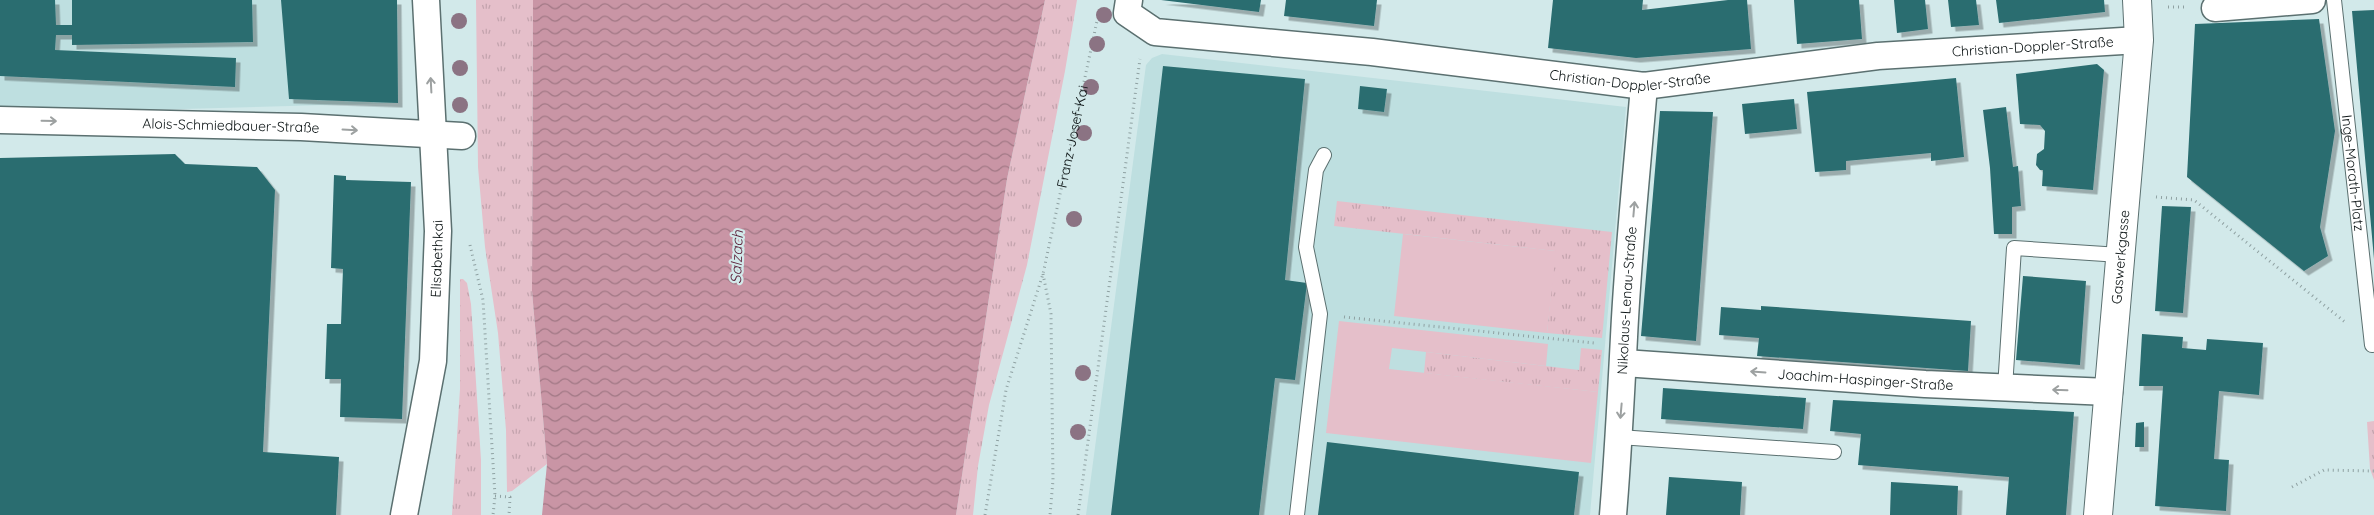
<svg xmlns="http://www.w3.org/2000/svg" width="2374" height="515" viewBox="0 0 2374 515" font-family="Quicksand,sans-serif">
  <defs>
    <pattern id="grass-tufts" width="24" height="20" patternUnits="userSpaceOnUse" patternTransform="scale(1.25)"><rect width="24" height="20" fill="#e5bfca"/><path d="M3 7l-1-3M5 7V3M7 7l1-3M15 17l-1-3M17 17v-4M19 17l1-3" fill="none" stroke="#c3a3ad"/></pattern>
    <pattern id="water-waves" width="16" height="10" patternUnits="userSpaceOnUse" patternTransform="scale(1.25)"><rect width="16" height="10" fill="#c995a5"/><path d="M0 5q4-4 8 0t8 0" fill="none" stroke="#a17885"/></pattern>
    <filter id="shadow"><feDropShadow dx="4.5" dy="4.5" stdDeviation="0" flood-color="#0004"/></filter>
  </defs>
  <rect width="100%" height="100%" fill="#d2e9ea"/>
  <path fill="#bedfe0" d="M0,0H397L398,103L0,114Z
    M1162,54L1626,107L1590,515H1086L1146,65L1152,58Z"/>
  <path fill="url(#grass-tufts)" d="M476,0H533L532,291L547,464L512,491L507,492L506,430L498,333L485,247L478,167Z
    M1045,0H1077L1065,71L1027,265L989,405L978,466L973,515H956L1007,179Z
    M1337,201L1612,232L1602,338L1547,333L1555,251L1334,226Z
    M460,279H463L467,283L471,304L481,460V515H452L460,389Z
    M1581,348L1602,350L1598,392L1424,373L1426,352L1579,370Z
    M2374,421V480L2370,469L2367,422Z"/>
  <path fill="#e5bfca" d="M1403,234L1556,251L1547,333L1394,316Z
    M1339,321L1548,344L1546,366L1392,348L1389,369L1598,392L1591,463L1326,433Z"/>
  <path fill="url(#water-waves)" d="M533,0H1045L1007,179L956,515H542L547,464L532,291Z"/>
  <path fill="#2b6d70" filter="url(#shadow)" d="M0,0H55L56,25H72V0H252L253,42L72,45V35H56L55,50L236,58L235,87L0,76Z
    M281,0H397L398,103L289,99Z
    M1161,0H1261L1259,12Z
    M1286,0H1377L1374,26L1284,16Z
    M1553,0H1643L1642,10L1728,0H1747L1751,49L1636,58L1548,48Z
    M1794,0H1859L1862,39L1797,44Z
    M1894,0H1925L1928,29L1897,33Z
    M1948,0H1976L1979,25L1951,27Z
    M1996,0H2104L2105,12L1999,23Z
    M2374,10V259L2352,11Z
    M2319,19L2335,131L2320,227L2328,256L2304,271L2187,177L2195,24Z
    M2097,64L2104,70L2093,190L2042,186L2043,170H2040L2036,165L2037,154L2044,149L2045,131L2040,125L2020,124L2016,74Z
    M1163,66L1305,79L1285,280L1307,283L1295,380L1275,378L1259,515H1111Z
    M1956,78L1964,157L1931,161V153L1846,161V170L1815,172L1807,92Z
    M1360,86L1387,89L1384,112L1358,109Z
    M1794,99L1797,129L1745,134L1742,104Z
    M2006,107L2013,167L2018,166L2021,206L2012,207V234H1994L1990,168L1983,110Z
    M1660,111L1713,112L1696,341L1641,336Z
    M175,154L185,164L257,167L275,190L263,452L339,457L336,515H0V158Z
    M334,175L346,176V180L411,182L402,419L340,417L341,379H325L327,324H341L343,269L331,268Z
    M2162,206L2191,207L2183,313L2155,311Z
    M2023,276L2086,281L2080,365L2016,360Z
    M1761,306L1971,321L1968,371L1757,356L1759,338L1719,335L1721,307L1761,310Z
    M2142,334L2183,337L2182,348L2206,350L2207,339L2263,343L2259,395L2219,391L2214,459L2229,460L2226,511L2155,506L2163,386H2139Z
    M1663,388L1806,398L1803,429L1661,419Z
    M1833,400L2074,412L2066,515H2006L2009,477L1858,465L1861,434L1830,431Z
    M2144,422V447H2135L2136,423Z
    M1327,442L1579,472L1574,515H1318Z
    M1669,477L1742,482L1740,515H1666Z
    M1891,482L1958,486L1957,515H1890Z"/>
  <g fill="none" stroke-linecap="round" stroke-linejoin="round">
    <g stroke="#5b7070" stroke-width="16">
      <g id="lane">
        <path id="s2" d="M2334,0L2372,345"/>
        <path d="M2005,388L2014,248L2120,255"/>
        <path d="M1619,437L1834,452"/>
        <path d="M1297,515L1320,314L1306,247L1316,170L1324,155"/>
      </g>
    </g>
    <g stroke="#5b7070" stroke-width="29">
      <g id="street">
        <path id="s3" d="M1129,0L1127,13L1155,32L1372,52L1644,86L1878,56L2139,40"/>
        <path d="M2215,8L2312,0"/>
        <path id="s4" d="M0,120L301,127L462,136"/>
        <path id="s5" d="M1624,363L1925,384L2109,392"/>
        <path id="s6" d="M404,515L433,361L438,231L426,0"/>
        <path id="s7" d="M1613,515C1618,455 1621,396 1624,337C1628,253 1637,170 1644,86"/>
      </g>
    </g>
    <g stroke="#5b7070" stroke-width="30">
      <g id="secondary">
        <path id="s8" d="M2098,515L2139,40L2137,0"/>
      </g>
    </g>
    <g stroke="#8fa1a2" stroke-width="3" stroke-dasharray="1 4" stroke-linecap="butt">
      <path d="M2168,7H2187"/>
      <path d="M2156,197L2194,200L2345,322"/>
      <path d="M470,245L483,300L495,496L493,515"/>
      <path d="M1043,274L1051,314L1053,480L1050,515"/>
      <path d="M1344,317L1594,343"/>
      <path d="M2292,487L2324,470L2374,471"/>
      <path d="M495,496L510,497L509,515"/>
      <path id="s1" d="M985,515L1006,390L1043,274L1097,21"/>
      <path d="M1078,515L1140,59"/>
    </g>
    <use href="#lane" stroke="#fff" stroke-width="14"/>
    <use href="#street" stroke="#fff" stroke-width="26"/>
    <use href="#secondary" stroke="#fff" stroke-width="28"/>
  </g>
  <g fill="#8b7383">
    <circle cx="1104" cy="15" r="8"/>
    <circle cx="459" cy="21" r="8"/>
    <circle cx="1097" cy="44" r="8"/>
    <circle cx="460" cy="68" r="8"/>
    <circle cx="1091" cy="87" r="8"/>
    <circle cx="460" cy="105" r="8"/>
    <circle cx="1084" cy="133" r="8"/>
    <circle cx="1074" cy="219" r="8"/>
    <circle cx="1083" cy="373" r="8"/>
    <circle cx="1078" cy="432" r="8"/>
  </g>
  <defs><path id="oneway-shaft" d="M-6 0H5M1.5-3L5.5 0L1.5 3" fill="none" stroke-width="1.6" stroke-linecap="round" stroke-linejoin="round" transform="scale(1.25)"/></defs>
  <g stroke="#9da1a1">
    <use href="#oneway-shaft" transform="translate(431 85) rotate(-93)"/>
    <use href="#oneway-shaft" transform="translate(49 121) rotate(1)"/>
    <use href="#oneway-shaft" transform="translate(350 130) rotate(3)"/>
    <use href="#oneway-shaft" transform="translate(1634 209) rotate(-85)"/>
    <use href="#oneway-shaft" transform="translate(1758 372) rotate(-176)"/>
    <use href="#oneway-shaft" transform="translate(2060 390) rotate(-178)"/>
    <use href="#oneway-shaft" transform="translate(1621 411) rotate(95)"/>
  </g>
  <g text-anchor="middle" stroke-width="4.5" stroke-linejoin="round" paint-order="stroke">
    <g font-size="14" fill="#0b1314" stroke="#d2e9ea">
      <text dy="5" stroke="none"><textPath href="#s3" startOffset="930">Christian-Doppler-Straße</textPath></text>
      <text dy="5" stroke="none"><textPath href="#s3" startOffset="525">Christian-Doppler-Straße</textPath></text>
      <text dy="5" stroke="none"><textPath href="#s4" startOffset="231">Alois-Schmiedbauer-Straße</textPath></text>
      <text dy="5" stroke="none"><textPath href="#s1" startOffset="389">Franz-Josef-Kai</textPath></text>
      <text dy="5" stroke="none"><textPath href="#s2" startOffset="174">Inge-Morath-Platz</textPath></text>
      <text dy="5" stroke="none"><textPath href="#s8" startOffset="259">Gaswerkgasse</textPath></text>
      <text dy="5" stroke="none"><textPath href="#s6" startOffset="259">Elisabethkai</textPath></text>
      <text dy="5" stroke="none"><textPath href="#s7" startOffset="215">Nikolaus-Lenau-Straße</textPath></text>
      <text dy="5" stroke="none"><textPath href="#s5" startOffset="242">Joachim-Haspinger-Straße</textPath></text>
    </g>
    <g font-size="15" font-style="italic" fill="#581933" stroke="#d2e9ea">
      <text transform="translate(737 257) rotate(-88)" y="5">Salzach</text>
    </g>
  </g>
</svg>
